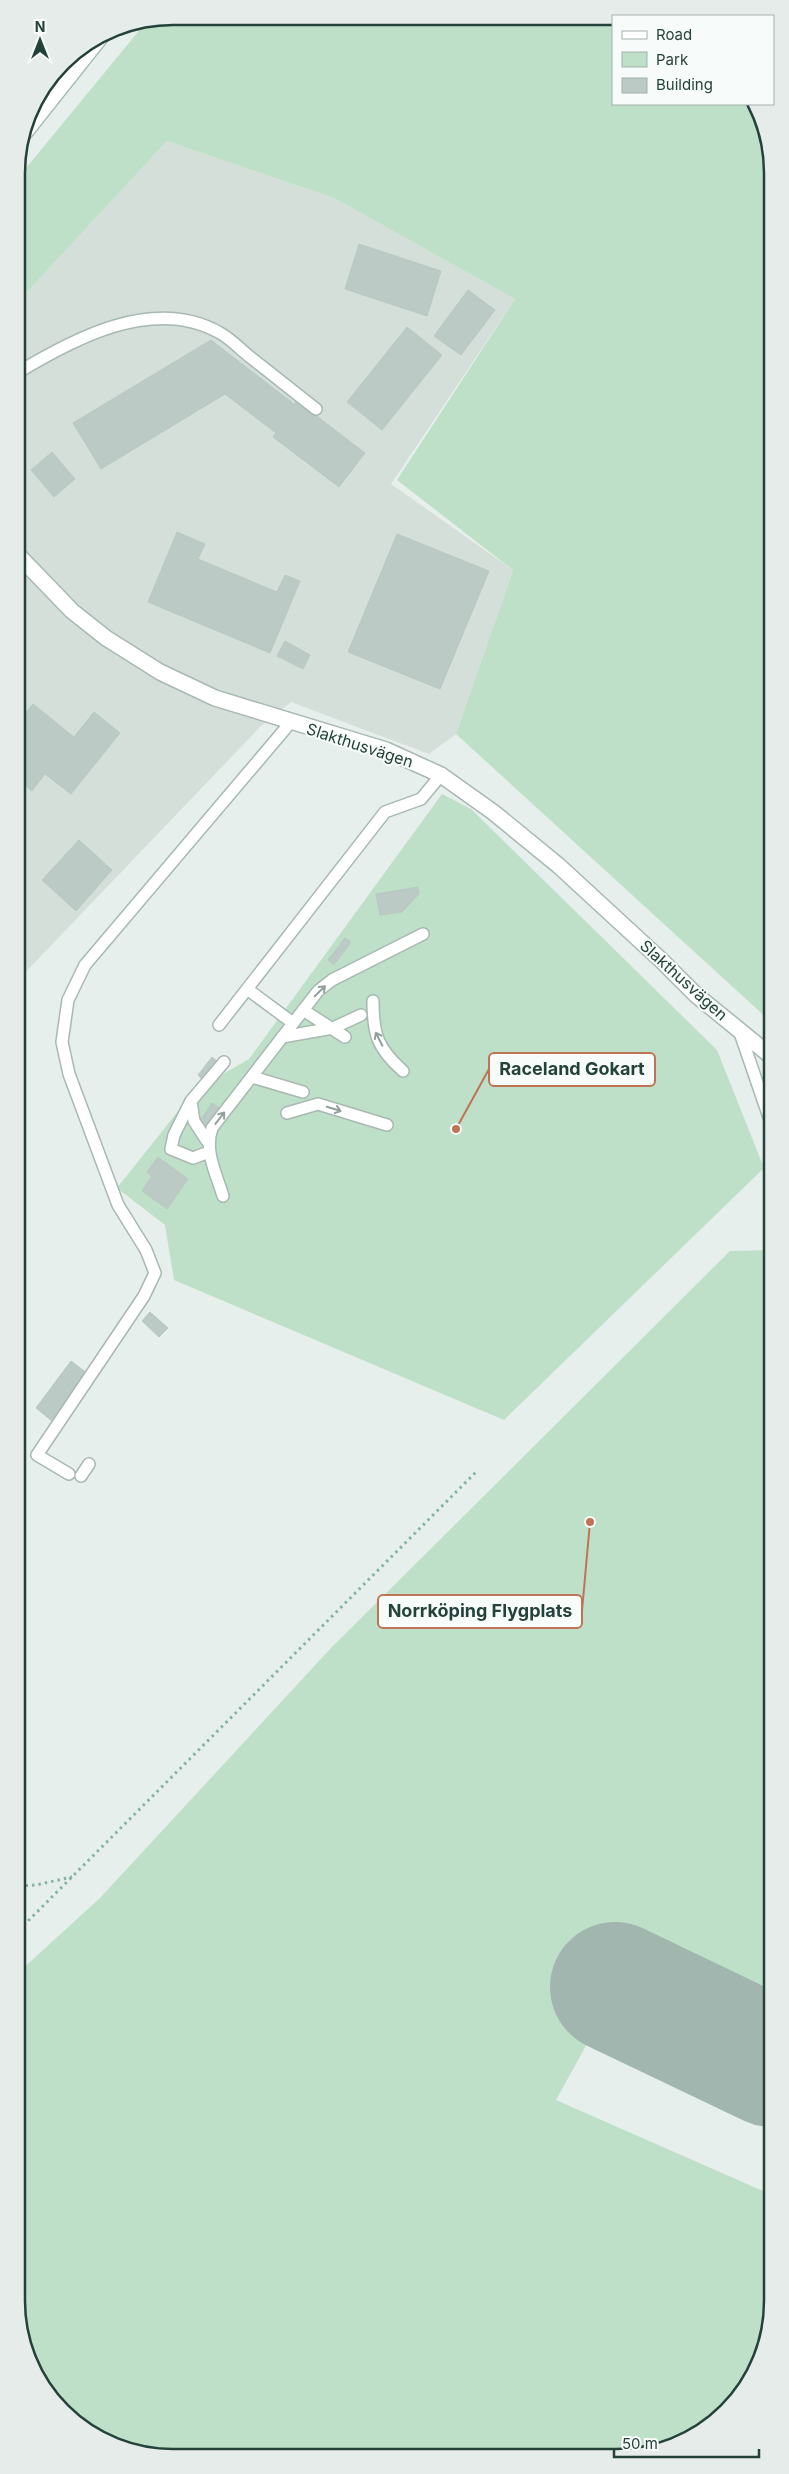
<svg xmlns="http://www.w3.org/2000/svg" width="789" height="2474" viewBox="0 0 789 2474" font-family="Inter,sans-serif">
  <rect width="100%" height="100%" fill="#e6efeb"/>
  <path fill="#d4dfda" d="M167,141L334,198L515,299L391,484L513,570L456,734L429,754L291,702L261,726L18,980L17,303Z"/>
  <path fill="#bfe0c8" d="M173,16L613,19V104H757L770,143L771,1022L456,734L513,570L397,480L515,299L334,198L167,141L17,303V179L147,21Z
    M442,794L471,809L717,1050L764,1168L504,1420L174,1280L165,1225L117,1188L194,1091L249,1059Z
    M770,1250L772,2005L637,1941L593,2033L556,2100L772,2195V2311L761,2361L734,2405L694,2437L646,2455H143L103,2441L62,2412L33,2371L19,2331V1972L100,1898L331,1648L730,1251Z"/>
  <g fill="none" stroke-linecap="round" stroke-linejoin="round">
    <path stroke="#a2b6b0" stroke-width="130" d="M615,1987L772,2062"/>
  </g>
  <path fill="#bbcac4" stroke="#b8c9c2" d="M359,244L441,271L427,316L345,289Z
    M468,290L495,310L461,355L434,336Z
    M407,327L442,355L382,430L347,402Z
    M211,340L294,404L297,401L365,453L339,487L273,437L276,433L225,394L101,469L73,423Z
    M52,452L75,479L54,497L31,470Z
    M177,532L205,544L198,559L277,592L285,575L300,581L270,653L148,602Z
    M397,534L489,571L440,689L348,652Z
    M285,641L310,655L303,669L277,656Z
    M33,704L74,737L94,712L120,733L71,794L45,774L32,791L17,779V723Z
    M79,840L112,870L76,911L42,880Z
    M418,887L419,894L402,912L380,915L376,894Z
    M345,938L351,942L334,965L328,960Z
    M212,1057L218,1062L203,1080L198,1075Z
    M212,1103L222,1110L210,1128L200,1121Z
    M158,1157L188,1179L167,1209L142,1191L152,1176L147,1172Z
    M150,1312L168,1328L159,1337L142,1321Z
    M71,1361L88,1374L52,1421L36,1408Z"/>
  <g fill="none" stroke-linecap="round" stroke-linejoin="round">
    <g stroke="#a8b8b2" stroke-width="14">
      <path id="service" d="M17,373C73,339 154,295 220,333C231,339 240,349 250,357C272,374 294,392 316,409
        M247,989L293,1023
        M373,1001C373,1034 377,1048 403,1071
        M303,1010L345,1037
        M219,1025L385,812L421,799L441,775
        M739,1030L771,1123
        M282,1037L333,1028L361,1015
        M252,1077L303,1092
        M191,1101L174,1135L171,1149L193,1158L209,1152
        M287,1113L318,1104L387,1125
        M207,1141L194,1121L191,1101L224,1062
        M223,1196C216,1173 204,1151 212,1128L318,991L332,980L423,934
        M69,1474L37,1455L144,1296L155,1273L146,1250L118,1205L69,1074L62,1042L68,1000L85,965L291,722
        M81,1476L89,1464"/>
    </g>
    <g stroke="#a8b8b2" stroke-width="18">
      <path id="minor" d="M17,554L72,611L106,638L160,672L215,698L386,750L441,775L493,812L559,866L661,960L696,995L771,1056"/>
    </g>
    <g stroke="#a4bbb3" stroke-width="18">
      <path id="secondary" d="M25,132L102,35"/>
    </g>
    <path stroke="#86b3a5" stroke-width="3" stroke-dasharray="2.5 4" stroke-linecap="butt" d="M19,1886L36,1885L72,1877
      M19,1930L478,1470"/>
    <use href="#service" stroke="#fff" stroke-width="11"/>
    <use href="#minor" stroke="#fff" stroke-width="15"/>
    <use href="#secondary" stroke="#fff" stroke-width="15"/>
  </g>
  <defs><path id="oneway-shaft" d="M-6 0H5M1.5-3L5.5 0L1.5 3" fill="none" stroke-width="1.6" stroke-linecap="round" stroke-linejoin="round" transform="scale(1.25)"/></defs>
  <g stroke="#92a09c">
    <use href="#oneway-shaft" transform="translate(320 991) rotate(-44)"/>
    <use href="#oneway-shaft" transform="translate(379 1039) rotate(-117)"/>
    <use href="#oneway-shaft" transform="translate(334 1109) rotate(17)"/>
    <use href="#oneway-shaft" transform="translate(220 1118) rotate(-52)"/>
  </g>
  <g text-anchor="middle" stroke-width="4" stroke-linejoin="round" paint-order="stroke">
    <g font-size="16" fill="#24423a" stroke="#f7fbf9">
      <text transform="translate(360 745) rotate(18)" y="6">Slakthusvägen</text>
      <text transform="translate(684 980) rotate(42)" y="6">Slakthusvägen</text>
    </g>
  </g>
  <path d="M0 0H789V2474H0ZM173 25H616A148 148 0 0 1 764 173V2301A148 148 0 0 1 616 2449H173A148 148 0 0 1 25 2301V173A148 148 0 0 1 173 25Z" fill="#e6ecea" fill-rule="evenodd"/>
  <path fill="none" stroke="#24423a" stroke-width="2.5" d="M173 25H616A148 148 0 0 1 764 173V2301A148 148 0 0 1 616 2449H173A148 148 0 0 1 25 2301V173A148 148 0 0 1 173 25Z"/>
  <path fill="none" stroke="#c07456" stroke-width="2" d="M456 1129L489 1069M590 1522L582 1611"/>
  <g fill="#c07456" stroke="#f7fbf9" stroke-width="2">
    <circle cx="456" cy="1129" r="5"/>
    <circle cx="590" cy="1522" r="5"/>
  </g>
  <g fill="#f7fbf9" stroke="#c07456" stroke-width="2">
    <rect x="489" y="1053" width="166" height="33" rx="5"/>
    <rect x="378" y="1595" width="204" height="33" rx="5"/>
  </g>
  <g font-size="18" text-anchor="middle" font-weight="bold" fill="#24423a">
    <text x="572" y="1075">Raceland Gokart</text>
    <text x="480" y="1617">Norrköping Flygplats</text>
  </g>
  <rect x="612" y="15" width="162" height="90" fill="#f7fbf9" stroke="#a3b1ad"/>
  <rect x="622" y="31" width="25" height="8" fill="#ffffff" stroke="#a3b1ad"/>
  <text x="656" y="40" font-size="15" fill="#24423a">Road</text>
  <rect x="622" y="52" width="25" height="15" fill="#bfe0c8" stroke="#a3b1ad"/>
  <text x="656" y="65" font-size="15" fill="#24423a">Park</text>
  <rect x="622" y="78" width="25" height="15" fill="#bbcac4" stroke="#a3b1ad"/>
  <text x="656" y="90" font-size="15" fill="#24423a">Building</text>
  <g transform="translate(40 40)" stroke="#f7fbf9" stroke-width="4" paint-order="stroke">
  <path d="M0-4L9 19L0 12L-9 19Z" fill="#24423a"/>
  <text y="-8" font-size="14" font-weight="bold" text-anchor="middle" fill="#24423a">N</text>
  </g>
  <path d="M614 2449v8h145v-8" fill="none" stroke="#24423a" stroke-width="2.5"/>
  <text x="622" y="2449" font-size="15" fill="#24423a" stroke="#f7fbf9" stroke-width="4" paint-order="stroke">50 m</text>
</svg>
